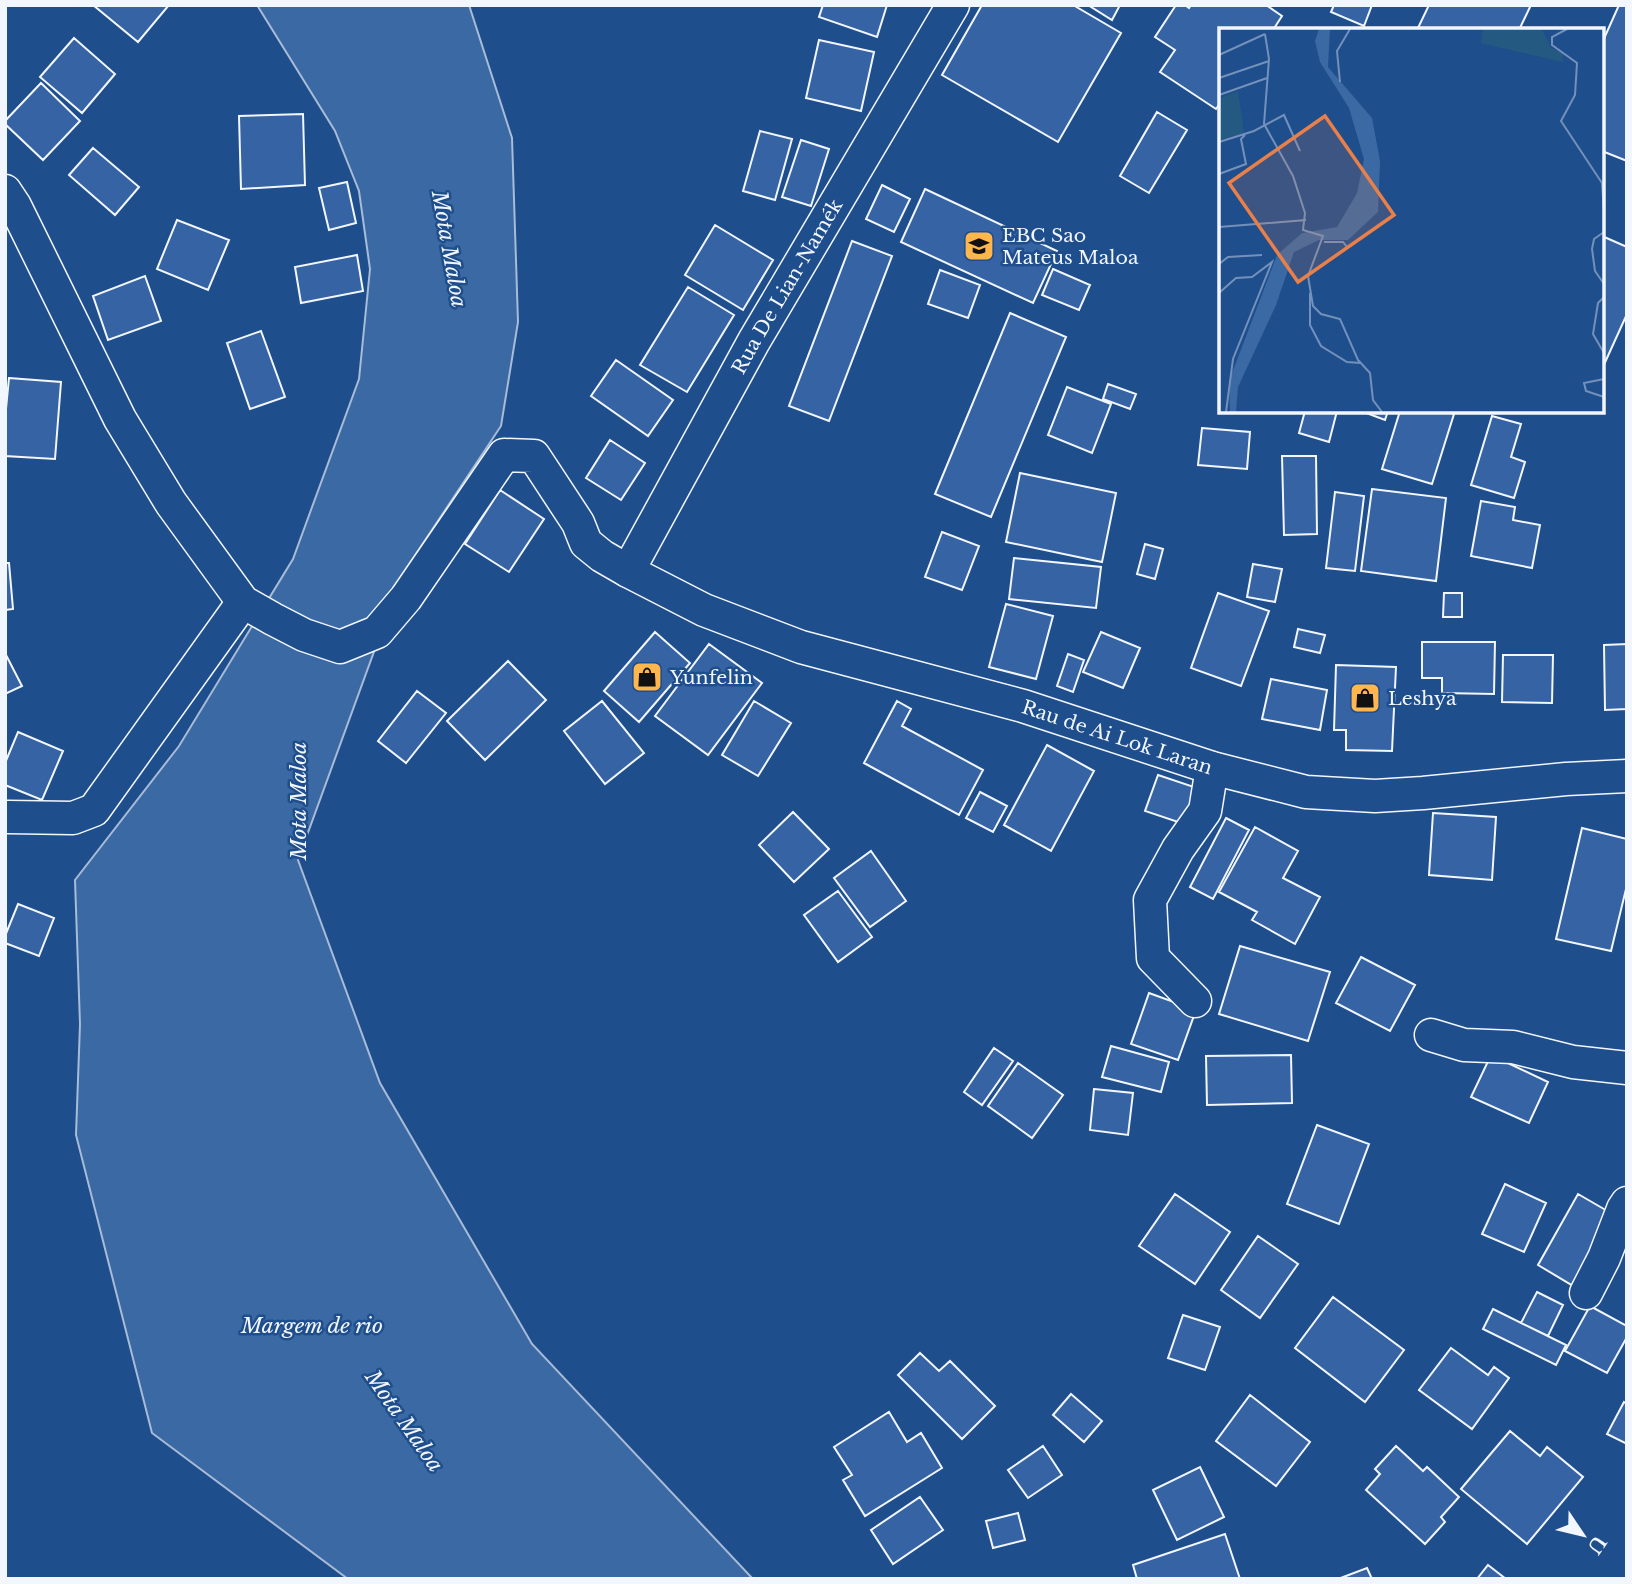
<svg xmlns="http://www.w3.org/2000/svg" width="1632" height="1584" viewBox="0 0 1632 1584" font-family="'Libre Baskerville',serif">
  <rect width="100%" height="100%" fill="#1f4e8c"/>
  <path fill="#3b69a3" stroke="#a8bbd7" stroke-width="2" d="M257,5H469L512,138L518,322L501,426L402,575L298,860L380,1083L532,1344L753,1579H348L152,1433L76,1135L80,1024L75,880L179,746L293,559L359,379L370,269L359,191L335,131Z"/>
  <path fill="#3563a3" stroke="#f2f6ff" stroke-width="2" d="M93,5H169L138,42Z
    M823,5H887L877,37L819,17Z
    M982,5H1073L1121,33L1058,142L942,75Z
    M1088,5H1120L1112,20Z
    M1176,5H1185L1189,8L1191,5H1266L1282,16L1273,30H1221V102L1216,109L1160,72L1175,50L1155,37Z
    M1334,5H1372L1364,26L1331,12Z
    M1429,5H1531L1519,30H1417Z
    M1619,5H1627V161L1602,151V43Z
    M74,38L115,74L82,113L40,77Z
    M819,40L874,52L861,111L806,98Z
    M41,83L80,121L43,160L5,124V121Z
    M1157,112L1187,130L1149,193L1120,176Z
    M303,114L305,185L241,189L239,116Z
    M760,131L792,139L775,200L743,191Z
    M801,140L829,149L811,206L782,197Z
    M93,148L139,187L115,215L69,175Z
    M347,182L356,223L329,230L319,188Z
    M882,185L910,199L894,232L866,219Z
    M925,189L1057,251L1033,303L901,242Z
    M177,220L229,240L208,290L157,269Z
    M715,225L773,260L743,310L685,275Z
    M1602,236L1627,247V314L1602,369Z
    M852,241L892,256L829,421L789,406Z
    M357,255L363,291L301,303L295,267Z
    M1053,269L1090,285L1079,310L1042,295Z
    M940,270L980,285L968,318L928,304Z
    M145,276L161,321L108,340L93,296Z
    M688,287L734,315L687,392L640,365Z
    M1010,313L1066,337L991,517L935,494Z
    M261,331L285,397L250,409L227,343Z
    M616,360L673,400L648,436L591,396Z
    M9,378L61,382L55,459L5,456V419Z
    M1108,384L1136,394L1130,409L1103,399Z
    M1067,387L1111,404L1092,453L1048,435Z
    M1305,411H1337L1329,442L1299,433Z
    M1361,411H1388L1385,420Z
    M1400,411H1447L1454,414L1432,484L1382,469Z
    M1492,416L1521,424L1511,457L1525,462L1514,498L1471,485Z
    M1202,428L1250,432L1247,469L1198,465Z
    M610,440L645,463L621,500L586,478Z
    M1282,456H1316L1317,534L1284,535Z
    M1020,473L1116,493L1102,562L1006,542Z
    M1372,489L1446,498L1436,581L1361,571Z
    M500,490L544,519L509,572L465,544Z
    M1335,492L1364,496L1355,571L1326,568Z
    M1481,501L1515,507L1513,520L1540,525L1532,568L1471,556Z
    M942,532L979,546L962,590L925,577Z
    M1145,544L1163,549L1155,579L1137,574Z
    M1014,558L1101,567L1096,608L1009,599Z
    M5,563H9L13,609L5,610Z
    M1253,564L1282,569L1275,602L1247,597Z
    M1218,593L1269,611L1241,686L1191,668Z
    M1444,593H1462V617H1443Z
    M1006,604L1053,616L1036,679L989,667Z
    M1298,629L1325,635L1320,653L1294,647Z
    M655,632L690,663L639,722L604,691Z
    M1101,632L1140,648L1123,688L1083,672Z
    M1422,642H1495L1494,694L1442,693V678H1422Z
    M709,644L762,683L708,755L655,716Z
    M1627,644V709L1605,710L1604,645Z
    M5,653L22,686L5,694Z
    M1068,654L1084,660L1073,692L1057,686Z
    M1503,655H1553L1552,703L1502,702Z
    M508,661L546,700L485,760L447,721Z
    M1336,665L1396,667L1392,751L1346,750V730H1334Z
    M1271,679L1327,690L1320,730L1262,719Z
    M417,691L446,713L406,763L378,741Z
    M602,701L644,753L605,784L564,731Z
    M754,701L791,723L758,776L722,755Z
    M897,701L911,709L902,726L983,770L959,815L864,763Z
    M18,732L63,751L42,800L5,785V763Z
    M1047,745L1094,771L1051,851L1004,825Z
    M1158,775L1200,789L1187,825L1145,811Z
    M980,792L1007,806L993,832L966,818Z
    M793,812L829,849L794,882L759,845Z
    M1433,813L1496,817L1492,880L1429,875Z
    M1226,818L1249,830L1213,899L1190,887Z
    M1255,827L1298,851L1283,878L1320,897L1295,944L1252,920L1257,912L1219,892Z
    M1582,828L1627,839V885L1611,951L1556,939Z
    M871,851L906,901L870,927L834,878Z
    M838,891L872,937L838,962L804,915Z
    M18,904L54,918L39,956L5,943V936Z
    M1240,946L1330,972L1308,1041L1219,1014Z
    M1361,957L1415,985L1390,1031L1336,1003Z
    M1149,993L1196,1010L1178,1060L1131,1044Z
    M1111,1046L1169,1062L1161,1092L1102,1077Z
    M994,1048L1013,1061L982,1105L964,1092Z
    M1291,1055L1292,1103L1207,1105L1206,1056Z
    M1491,1055L1548,1082L1529,1123L1471,1097Z
    M1018,1063L1063,1095L1032,1138L988,1106Z
    M1094,1089L1133,1093L1128,1135L1090,1130Z
    M1317,1125L1369,1144L1339,1224L1287,1204Z
    M1505,1184L1546,1203L1524,1252L1482,1234Z
    M1175,1194L1230,1232L1195,1284L1139,1246Z
    M1578,1194L1616,1216L1575,1287L1538,1265Z
    M1258,1236L1298,1264L1260,1318L1221,1290Z
    M1537,1292L1563,1305L1548,1336L1521,1323Z
    M1333,1297L1404,1350L1365,1402L1295,1348Z
    M1590,1306L1627,1326V1337L1607,1373L1565,1351Z
    M1493,1309L1566,1345L1556,1365L1483,1329Z
    M1183,1315L1220,1327L1205,1370L1168,1358Z
    M1451,1348L1488,1375L1494,1367L1509,1378L1472,1429L1419,1390Z
    M920,1353L939,1371L950,1361L995,1406L962,1439L898,1375Z
    M1071,1394L1102,1421L1084,1442L1053,1415Z
    M1250,1395L1310,1442L1276,1486L1216,1441Z
    M1624,1402L1627,1404V1444L1607,1434Z
    M889,1412L907,1442L921,1433L942,1468L865,1516L843,1480L852,1475L834,1447Z
    M1510,1431L1540,1456L1547,1447L1583,1477L1527,1544L1461,1489Z
    M1043,1446L1062,1475L1028,1498L1008,1470Z
    M1396,1446L1423,1471L1427,1467L1459,1497L1441,1517L1445,1522L1425,1544L1366,1490L1380,1474L1375,1469Z
    M1200,1467L1224,1517L1177,1540L1153,1490Z
    M920,1497L943,1530L893,1564L871,1530Z
    M1018,1513L1025,1540L993,1548L986,1521Z
    M1225,1534L1240,1579H1137L1133,1565Z
    M1488,1565L1506,1579H1477Z
    M1367,1568L1372,1579H1338Z"/>
  <g fill="none" stroke-linecap="round" stroke-linejoin="round">
    <g stroke="#f2f6ff" stroke-width="35">
      <g id="street">
        <path id="s1" d="M5,191L15,206L120,419L171,503L243,602L273,619L304,635L340,647L377,632L406,598L504,455L534,456L578,523L586,543L602,556L628,571L704,610L801,647L1023,706L1212,768L1306,792L1375,796L1423,793L1566,779L1627,776"/>
        <path id="s2" d="M628,571L754,341L953,5"/>
        <path d="M8,817L73,818L94,810L243,602"/>
        <path d="M1195,1001L1153,958L1150,900L1178,849L1205,811L1212,768"/>
        <path d="M1431,1035L1464,1045L1513,1047L1573,1062L1627,1068"/>
        <path d="M1586,1293L1604,1258L1623,1209L1627,1203"/>
      </g>
    </g>
    <use href="#street" stroke="#1f4e8c" stroke-width="32"/>
  </g>
  <defs>
    <g id="school-square" transform="scale(1.575)"><rect x="-9" y="-9" width="18" height="18" rx="4" fill="#ffb74d" stroke="#1f4e8c"/><path d="M0-5L7-2L0 1L-7-2ZM-4 1L0 2.5L4 1V4Q0 6-4 4Z" fill="#111"/></g>
    <g id="shop-square" transform="scale(1.575)"><rect x="-9" y="-9" width="18" height="18" rx="4" fill="#ffb74d" stroke="#1f4e8c"/><path d="M-5-2.5h2.3a2.7 3.5 0 0 1 5.4 0H5L5.5 6h-11ZM-1.5-2.5h3a1.5 2.3 0 0 0-3 0Z" fill="#111"/></g>
  </defs>
  <g fill-rule="evenodd">
    <use href="#school-square" x="979" y="246"/>
    <use href="#shop-square" x="647" y="677"/>
    <use href="#shop-square" x="1365" y="698"/>
  </g>
  <g text-anchor="middle" stroke-width="5" stroke-linejoin="round" paint-order="stroke">
    <g font-size="19" fill="#f2f6ff" stroke="#1f4e8c" text-anchor="start">
      <text x="1002" y="242">EBC Sao<tspan x="1002" dy="22">Mateus Maloa</tspan></text>
      <text x="670" y="684">Yunfelin</text>
      <text x="1388" y="705">Leshya</text>
    </g>
    <g font-size="19" fill="#f2f6ff" stroke="#1f4e8c">
      <text dy="7" stroke="none"><textPath href="#s2" startOffset="326">Rua De Lian-Namék</textPath></text>
      <text dy="7" stroke="none"><textPath href="#s1" startOffset="1542">Rau de Ai Lok Laran</textPath></text>
    </g>
    <g font-size="21" font-style="italic" fill="#f2f6ff" stroke="#1f4e8c">
      <text transform="translate(449 249) rotate(80)" y="7">Mota Maloa</text>
      <text transform="translate(299 801) rotate(-90)" y="7">Mota Maloa</text>
      <text x="312" y="1333">Margem de rio</text>
      <text transform="translate(404 1421) rotate(55)" y="7">Mota Maloa</text>
    </g>
  </g>
  <g transform="translate(1219 28)">
    <rect width="385" height="385" fill="#1f4e8c"/>
    <path d="M264,1H323L332,20L344,25V34L262,15ZM19,63L25,105L0,112V71Z" fill="#245a82"/>
    <path d="M100,1H111L109,39L153,90L161,133L159,184L129,212H100L75,224L57,277L19,359L17,384H11L10,353L58,227L83,205L118,199L138,165L145,131L130,80L101,34L96,13Z" fill="#3b69a3"/>
    <path fill="none" stroke="#7391ba" stroke-width="2" d="M348,1L333,9V17L358,35L356,67L342,93L383,155L385,184M46,6L50,31L45,96L74,148L86,185L84,202L104,208L89,248L94,278L102,286L121,291L139,332L151,345L154,372L163,384M0,27L46,6M0,50L50,33M121,54L118,23L131,1M0,67L48,50M0,114L35,103L65,87L81,123M0,146L27,136L22,111L26,107M0,199L87,192M385,204L375,211L373,221L376,243L385,256M105,214H124L128,219M0,236L9,229L43,227M0,265L17,250L33,249L53,234L14,331L7,384M91,265V297L102,318L128,334L142,335M385,269L379,275L374,306L385,325M385,351L365,355L367,363L385,369"/>
    <path fill="#ea8049" fill-opacity="0.15" stroke="#ea8049" stroke-width="3.5" d="M106,88L175,187L79,254L10,155Z"/>
    <rect width="385" height="385" fill="none" stroke="#f2f6ff" stroke-width="3.5"/>
  </g>
  <rect width="1632" height="1584" fill="none" stroke="#f2f6ff" stroke-width="14"/>
  <g transform="translate(1583 1535) rotate(125)" stroke="#1f4e8c" stroke-width="5" paint-order="stroke">
  <path d="M0-5L12 26L0 18L-12 26Z" fill="#f2f6ff"/>
  <text y="-10" font-size="19" font-weight="bold" text-anchor="middle" fill="#f2f6ff">U</text>
  </g>
</svg>
